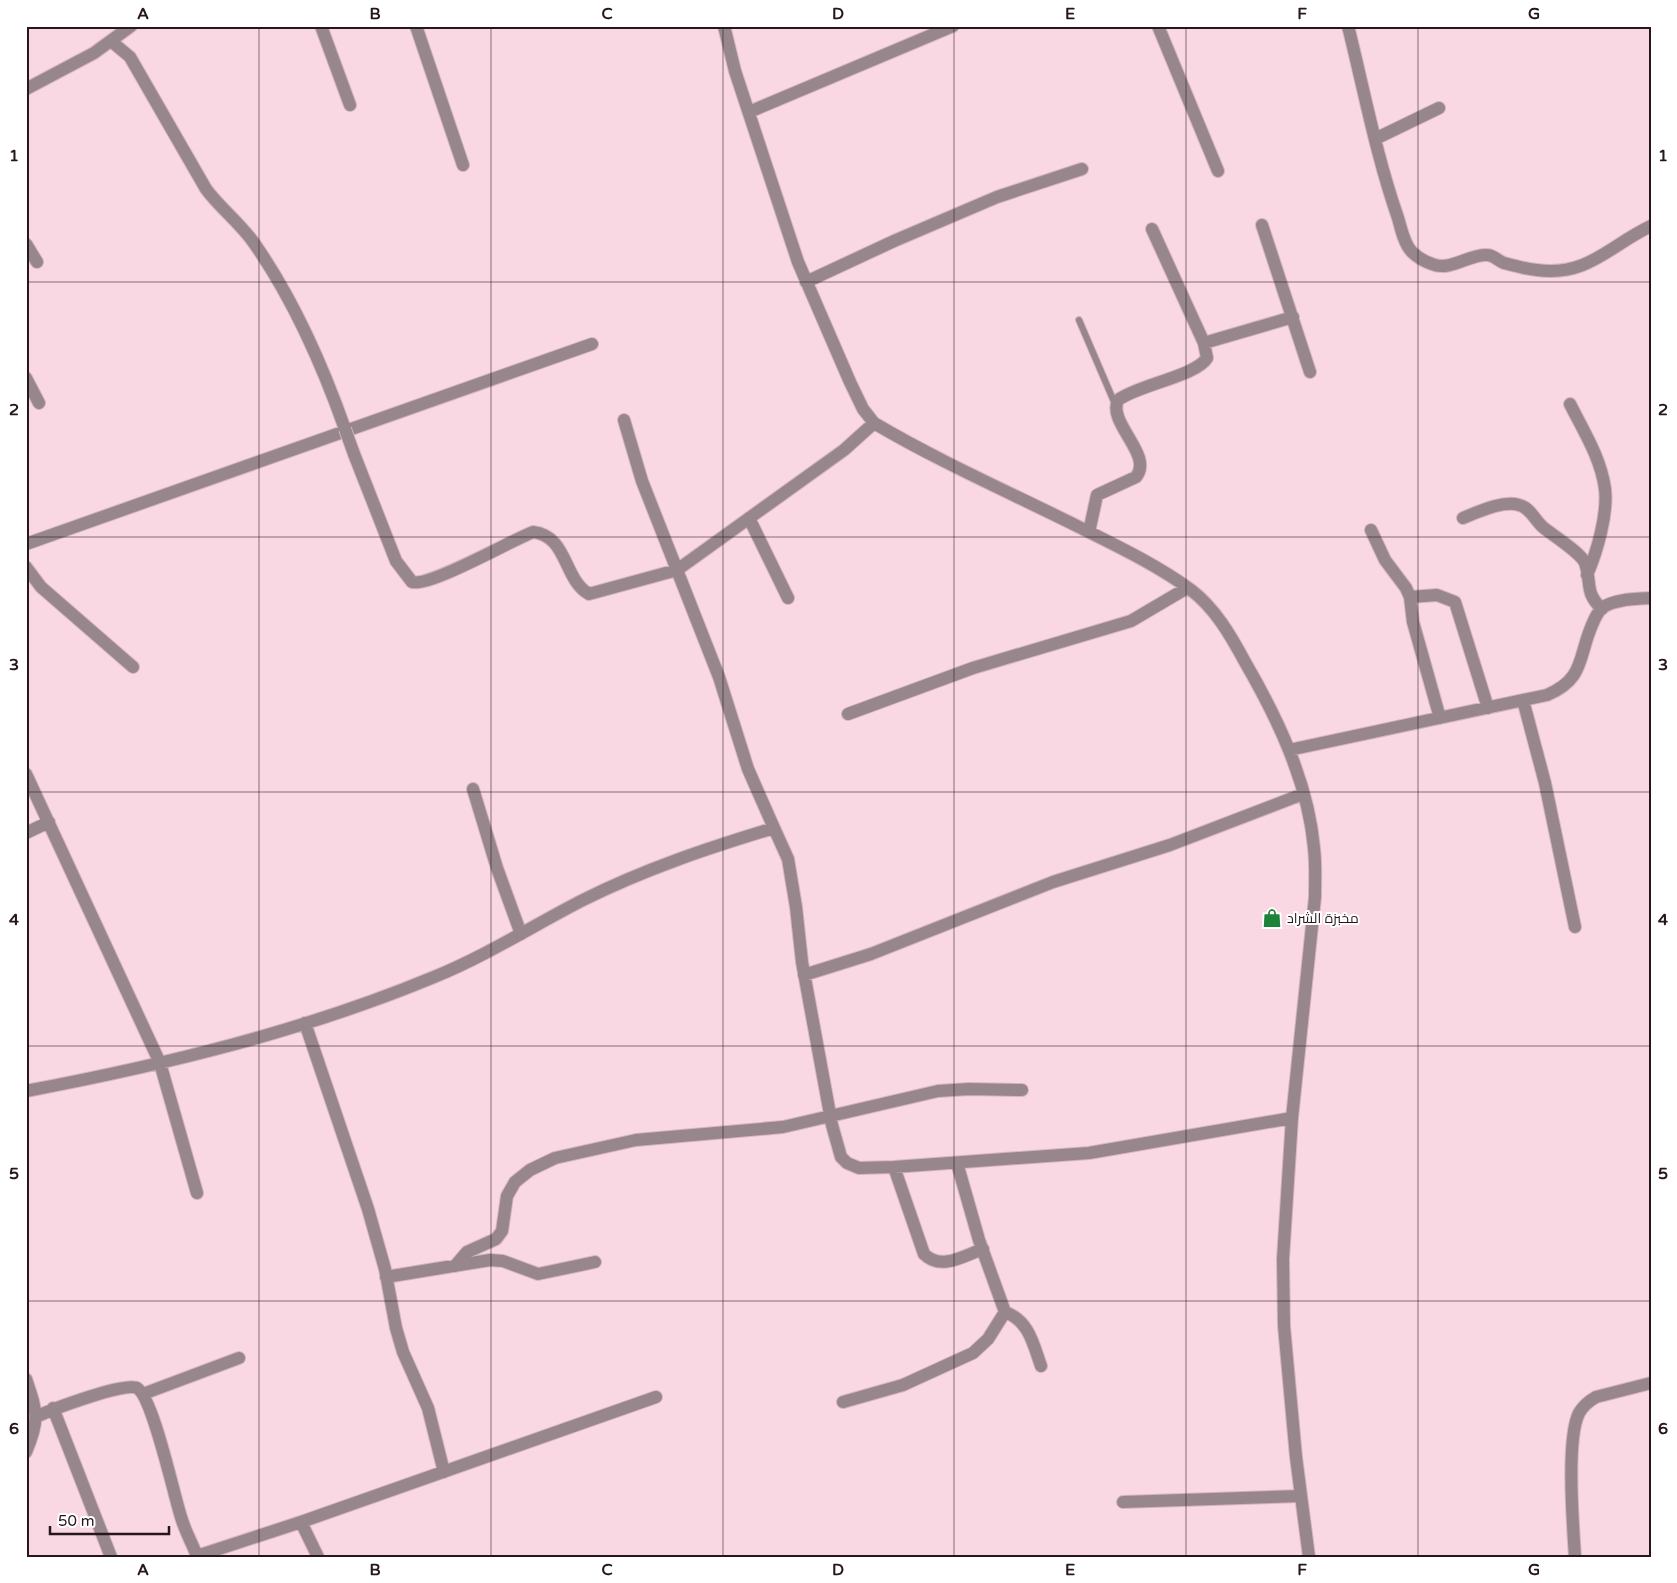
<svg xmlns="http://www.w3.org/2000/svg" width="1677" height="1583" viewBox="0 0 1677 1583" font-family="'Varela Round',Cairo,sans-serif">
  <rect width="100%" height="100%" fill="#fad8e3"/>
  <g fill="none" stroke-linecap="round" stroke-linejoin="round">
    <g stroke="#d4b5bf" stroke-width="8">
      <path id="service" d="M1079,320L1115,404"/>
    </g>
    <g stroke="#d4b5bf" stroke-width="14">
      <path id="minor" d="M321,26L350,105
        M416,26L463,165
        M724,26L735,71L798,262L850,382L863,409L874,423C940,462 1011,493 1079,527C1117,546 1157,565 1191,590C1215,608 1231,636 1245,662C1278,719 1308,782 1314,848C1316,865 1315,881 1315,897L1292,1118L1283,1259L1284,1326L1296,1457L1309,1557
        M1158,26L1218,171
        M1348,26C1364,90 1376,155 1398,218C1401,228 1404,244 1412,252C1417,257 1426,262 1432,264C1450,272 1469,254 1487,255C1494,255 1498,261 1504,263C1515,266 1526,269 1537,270C1588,277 1610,245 1651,226
        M111,41L130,57L206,189C220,208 240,223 254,243C294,300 322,364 345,429
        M26,89L94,53L131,26
        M749,112L953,26
        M1375,139L1439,108
        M1262,225L1310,372
        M26,244L37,262
        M806,282L894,241L997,197L1082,169
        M1204,343L1293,317
        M26,378L39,403
        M1570,404C1583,430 1601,458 1605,489C1608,514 1597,552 1587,575
        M354,454L396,561L412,582C430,587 510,541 533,532C568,536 563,579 589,594L677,570L642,481L624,420
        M749,518L788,598
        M1463,518C1478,512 1503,500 1519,505C1531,508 1535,521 1544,528C1554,536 1581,553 1585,563C1592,583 1584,592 1602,609
        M1371,530L1385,560L1406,588L1410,597L1437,595L1455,602L1488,708
        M1089,532L1097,495L1136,477C1154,455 1107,423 1118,400C1138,385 1196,376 1207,358L1204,343L1152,229
        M26,544L592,344
        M26,567L41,587L133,667
        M1410,597L1413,622L1440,718
        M1523,700L1545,783L1575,927
        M848,714L973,668L1131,621L1187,588
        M1289,750L1547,695C1585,679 1578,657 1592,625C1594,620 1598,612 1602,608C1614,599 1636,599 1651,598
        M26,774L160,1063L197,1193
        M473,789L497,868L521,934
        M774,828L748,769L719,677L677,570L844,450L874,423
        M26,833L49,822
        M804,975L871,954L1053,882L1170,845L1303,794
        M305,1023L368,1209L385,1269L396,1328L403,1352L428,1408L444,1472
        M26,1091C164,1065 304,1031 434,977C486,956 534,925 583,900C645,869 708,848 774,828L788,859L796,907L802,962L832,1125L841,1157L847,1163L859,1168L894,1167L1089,1153L1292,1118
        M894,1167L924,1254C941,1271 963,1256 983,1249
        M455,1266L467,1252L496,1239L502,1231L507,1196L515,1182L530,1170L555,1158L636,1140L783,1127L938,1091L969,1089L1022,1090
        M386,1277L490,1260L503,1261L538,1274L595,1262
        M1005,1312C1029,1321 1033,1343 1041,1366
        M26,1379C37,1412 40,1419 26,1452
        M143,1394L239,1358
        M843,1402L903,1385L973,1353L988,1339L1005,1312L979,1240L957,1163
        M53,1408L111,1557
        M36,1417C50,1410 127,1381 137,1388C153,1397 174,1496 181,1517C185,1531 192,1543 197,1556L301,1522L656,1397
        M1123,1502L1301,1496
        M301,1522L318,1557
        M1575,1557C1573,1525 1566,1439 1579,1413C1583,1406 1589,1401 1596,1397L1651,1383"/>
    </g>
    <use href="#service" stroke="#97868b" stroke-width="6"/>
    <use href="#minor" stroke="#97868b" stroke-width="12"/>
    <g stroke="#d4b5bf" stroke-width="14" stroke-linecap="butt">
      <path id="minor-bridge" d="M345,429L354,454"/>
    </g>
    <use href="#minor-bridge" stroke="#97868b" stroke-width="12"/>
  </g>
  <path fill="none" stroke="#25171c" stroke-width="1" stroke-opacity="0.55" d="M259,26V1557M491,26V1557M723,26V1557M954,26V1557M1186,26V1557M1418,26V1557M26,282H1651M26,537H1651M26,792H1651M26,1046H1651M26,1301H1651"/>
  <defs>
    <g id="shop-bare" transform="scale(1.5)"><path d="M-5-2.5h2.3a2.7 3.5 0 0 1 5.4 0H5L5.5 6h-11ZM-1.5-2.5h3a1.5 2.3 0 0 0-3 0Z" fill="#1c8338" stroke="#fff" stroke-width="2.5" paint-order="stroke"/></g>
  </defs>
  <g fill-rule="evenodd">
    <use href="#shop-bare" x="1272" y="918"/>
  </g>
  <g text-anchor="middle" stroke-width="4" stroke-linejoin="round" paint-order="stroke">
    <g font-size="14" fill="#25171c" stroke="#fff" text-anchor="start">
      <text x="1287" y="923">مخبزة الشراد</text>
    </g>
  </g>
  <rect width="1677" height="1583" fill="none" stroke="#ffffff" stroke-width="55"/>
  <path d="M50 1526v8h119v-8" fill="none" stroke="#25171c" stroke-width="2.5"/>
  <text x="58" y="1526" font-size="15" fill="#25171c" stroke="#ffffff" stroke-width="4" paint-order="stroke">50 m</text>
  <rect x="28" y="28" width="1622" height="1528" fill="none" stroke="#25171c" stroke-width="2"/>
  <g font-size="16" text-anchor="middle" font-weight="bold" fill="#25171c">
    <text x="143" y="19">A</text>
    <text x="375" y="19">B</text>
    <text x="607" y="19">C</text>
    <text x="838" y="19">D</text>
    <text x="1070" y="19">E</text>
    <text x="1302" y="19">F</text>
    <text x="1534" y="19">G</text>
    <text x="14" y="161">1</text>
    <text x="1663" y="161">1</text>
    <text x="14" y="415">2</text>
    <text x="1663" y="415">2</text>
    <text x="14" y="670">3</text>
    <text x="1663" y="670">3</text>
    <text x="14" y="925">4</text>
    <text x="1663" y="925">4</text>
    <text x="14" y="1179">5</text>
    <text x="1663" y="1179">5</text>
    <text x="14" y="1434">6</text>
    <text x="1663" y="1434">6</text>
    <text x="143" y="1575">A</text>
    <text x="375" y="1575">B</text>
    <text x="607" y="1575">C</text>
    <text x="838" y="1575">D</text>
    <text x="1070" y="1575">E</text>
    <text x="1302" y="1575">F</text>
    <text x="1534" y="1575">G</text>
  </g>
</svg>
